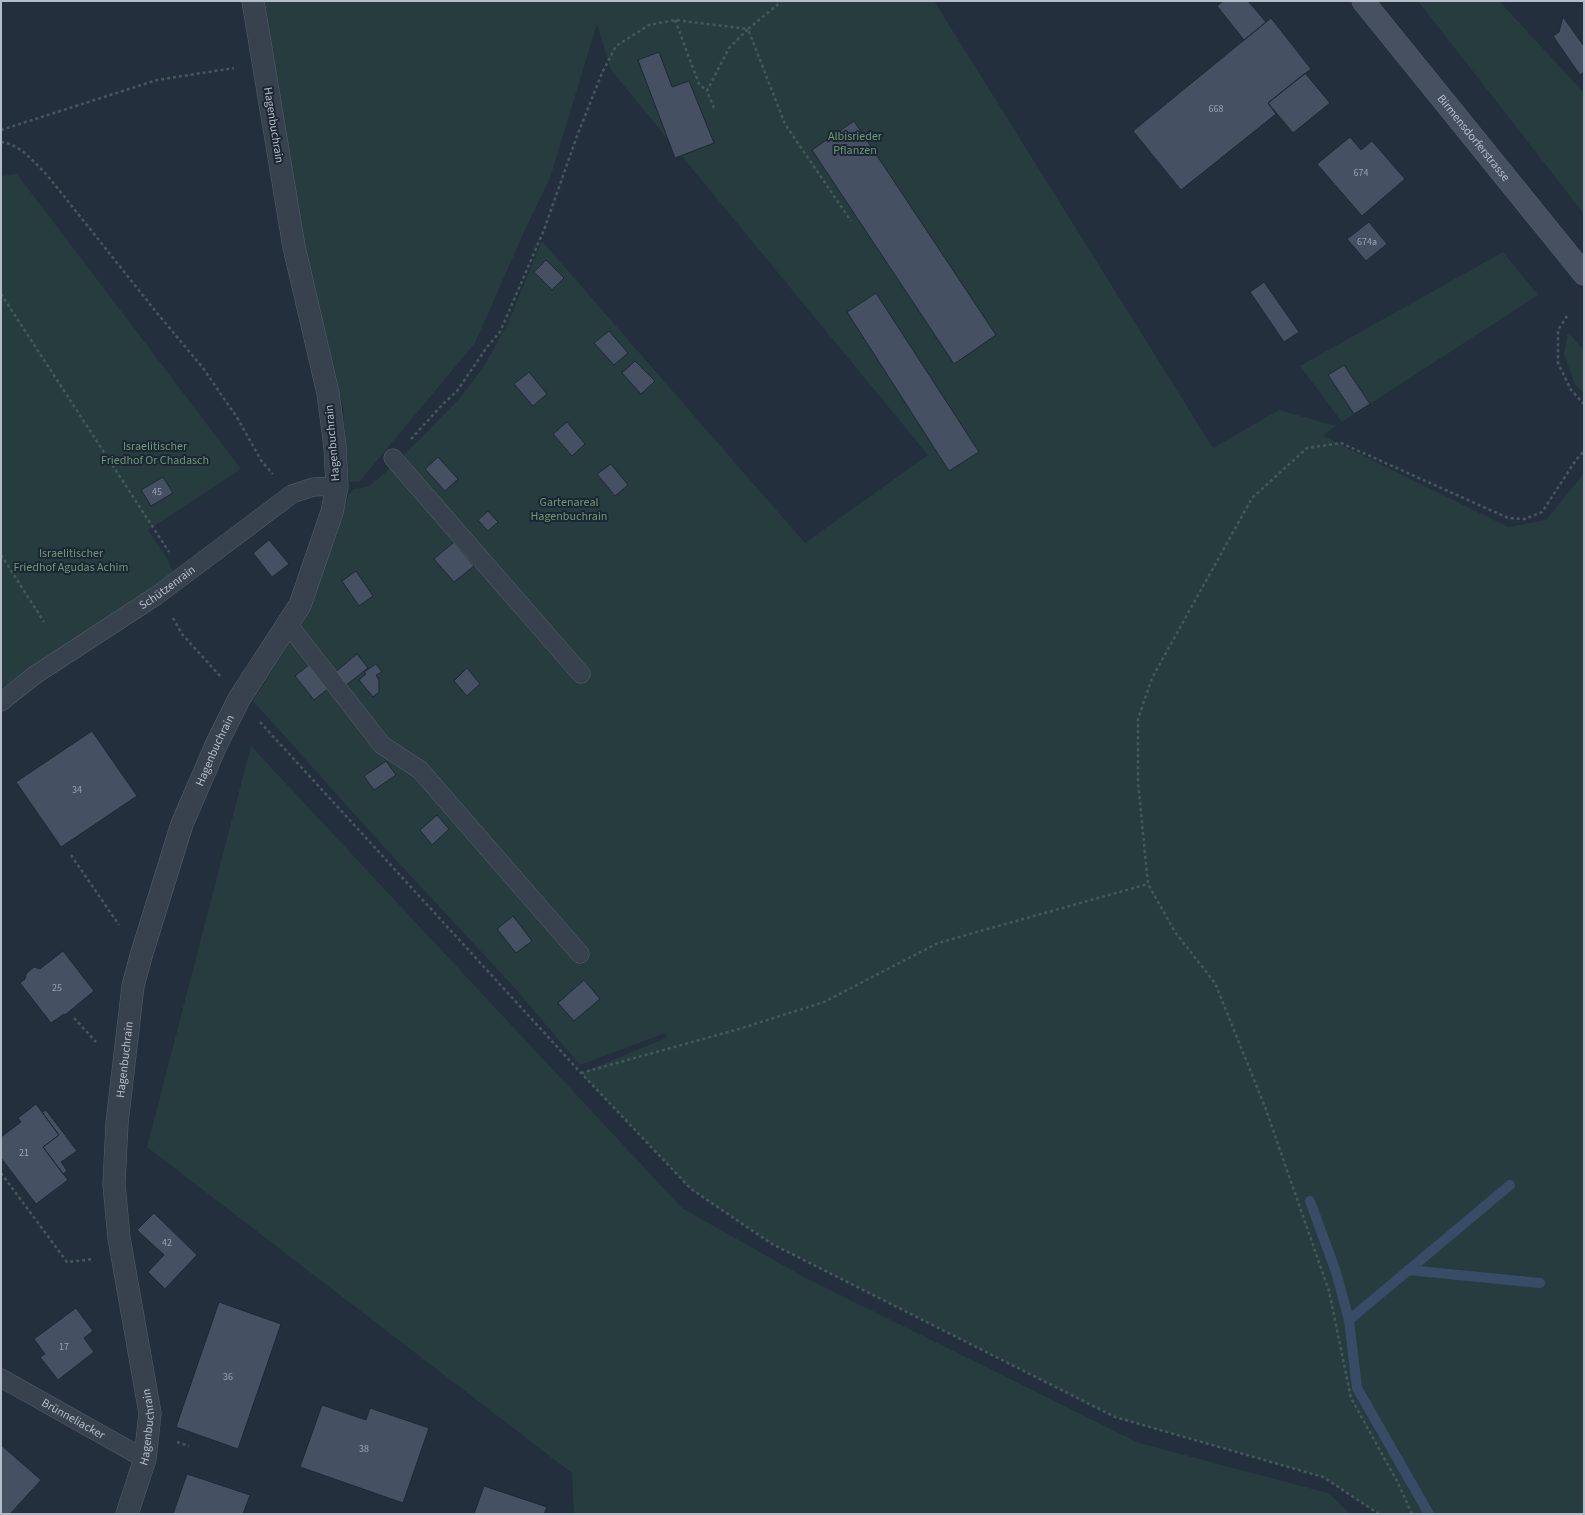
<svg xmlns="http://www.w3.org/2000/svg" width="1585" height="1515" viewBox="0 0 1585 1515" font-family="'Source Sans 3',sans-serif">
  <rect width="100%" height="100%" fill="#242f3e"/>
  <path fill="#263c3f" d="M265,1H934L1213,448L1279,410L1336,426L1323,436L1508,527L1546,520L1584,473V1514H1379L1323,1477L1115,1417L772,1244L691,1189L581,1073L668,1037L665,1033L580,1065L514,987L384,847L253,701L310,610L348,496L354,489L368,487L394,465L459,399L483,368L507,325L542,241L805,543L928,455L611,70L597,24L550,178L524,232L475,343L359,482L349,481L343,408L301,232Z
    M1418,1H1499L1584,93V214Z
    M17,174L241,469L148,530L168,560L175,577L27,671L1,689V176Z
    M1503,252L1538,295L1342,422L1300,366Z
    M1568,332L1584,350V393L1575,384L1564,355Z
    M251,746L682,1208L802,1276L1139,1443L1328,1493L1351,1514H574L572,1473L147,1147Z"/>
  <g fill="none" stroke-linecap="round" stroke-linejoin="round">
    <path stroke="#394c67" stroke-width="10" d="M1310,1201L1336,1272L1349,1320L1357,1388L1429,1514
      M1408,1270L1540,1283
      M1349,1320L1510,1185"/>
  </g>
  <path fill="#455162" stroke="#1f2835" d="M1223,1H1248L1266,22L1244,40L1217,6Z
    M1563,17L1583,45L1584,44V72L1580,75L1553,36L1559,32Z
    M1271,18L1311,69L1268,103L1276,114L1181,190L1133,131Z
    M659,52L672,87L689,81L714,143L675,158L638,60Z
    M1305,73L1330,103L1293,133L1268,103Z
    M854,121L996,335L954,364L812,150Z
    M1350,137L1361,150L1372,141L1405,179L1362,216L1317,164Z
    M1369,222L1387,244L1366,261L1347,239Z
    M546,260L564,278L552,290L534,272Z
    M1264,282L1299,332L1284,342L1250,292Z
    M876,293L979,452L949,471L847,312Z
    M609,331L628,353L614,365L594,343Z
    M635,361L655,381L641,394L622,373Z
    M1344,365L1370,404L1354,414L1328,375Z
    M529,372L547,394L533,406L514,384Z
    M567,422L585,444L572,456L553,434Z
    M438,457L458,479L445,491L425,469Z
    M611,464L628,485L615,496L597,474Z
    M163,477L173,493L151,506L141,490Z
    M488,511L498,522L488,531L478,520Z
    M269,540L289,564L272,577L253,553Z
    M454,542L474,566L454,582L434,559Z
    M356,571L373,596L359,606L342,581Z
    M357,654L368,668L345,686L334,673Z
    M310,664L329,688L314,700L295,676Z
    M376,664L382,672L376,675L379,680V692L373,697L359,680L366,674L364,672Z
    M467,668L480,684L467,696L454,681Z
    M92,731L137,796L61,847L16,782Z
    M386,761L396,775L374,790L364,776Z
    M437,815L449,829L432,845L420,830Z
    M513,916L532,941L516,953L497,929Z
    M63,951L94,991L65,1015L64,1014L51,1023L20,983L25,979L26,974L34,967L40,969Z
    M584,980L600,999L574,1021L558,1003Z
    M36,1104L59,1135L43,1147L68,1180L36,1204L1,1158V1137L21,1122L18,1118Z
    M46,1110L77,1151L61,1162L67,1171L63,1174L43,1147L59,1135L42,1112Z
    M154,1213L197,1255L165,1289L148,1272L164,1255L137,1230Z
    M219,1302L281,1324L238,1449L176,1427Z
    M76,1308L93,1331L84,1338L94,1352L58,1380L40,1357L45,1354L34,1339Z
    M322,1405L366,1420L370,1408L429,1428L403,1503L300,1467Z
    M1,1445L41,1480L10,1514H1Z
    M187,1474L250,1495L243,1514H173Z
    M484,1486L547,1507L544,1514H474Z"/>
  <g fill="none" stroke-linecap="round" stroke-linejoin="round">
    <g stroke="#565f6c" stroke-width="19">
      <g id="service">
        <path d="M393,458L581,674"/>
        <path d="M288,624L382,745L420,770L580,954"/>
        <path id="s1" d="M1,702L35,675L156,596L292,494L313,487L337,486"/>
        <path id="s2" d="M1,1378L145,1459"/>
      </g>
    </g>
    <g stroke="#565f6c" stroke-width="23">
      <g id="minor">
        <path id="s3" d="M127,1514L145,1459L150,1413L119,1238L114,1184L117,1123L133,986L141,956L182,824L217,743L239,699L300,605L332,512L337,486L335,447L328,393L294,247L253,1"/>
      </g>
    </g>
    <g stroke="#565f6c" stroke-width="23">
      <g id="secondary">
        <path id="s4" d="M1363,1L1584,274"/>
      </g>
    </g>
    <path stroke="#44595c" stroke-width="2.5" stroke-dasharray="3 3" stroke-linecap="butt" d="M675,20L699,84L707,91
      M714,108L707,91L729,48L748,29L785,124L851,221
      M1,130L157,80L234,68
      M1,142C20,144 34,162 47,175L157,313L203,368L238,419L262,462L273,474
      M1,294L169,552
      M1567,316L1558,330V363L1571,390L1584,404
      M411,439L442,405L457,391L487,347L500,332L544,230L577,136L602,73L616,46L649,25L675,20L748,29L782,1
      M1,555L44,622
      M173,618L182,634L220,676
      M260,722L581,1073L691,1189L772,1244L1115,1417L1323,1477L1379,1514
      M71,855L119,925
      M74,1018L96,1042
      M581,1073L739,1029L824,1002L938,943L1148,884
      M1,1173L67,1262L94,1259
      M177,1442L189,1446
      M1412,1514L1398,1483L1351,1398L1329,1291L1265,1107L1215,983L1175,932L1148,884L1138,782V719L1152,678L1252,498L1307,448L1341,443L1508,518L1525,519L1542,512L1576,460L1584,451"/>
    <use href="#service" stroke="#38414e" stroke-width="18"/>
    <use href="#minor" stroke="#38414e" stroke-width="22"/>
    <use href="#secondary" stroke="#465061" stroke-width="22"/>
  </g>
  <g text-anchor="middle" stroke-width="4" stroke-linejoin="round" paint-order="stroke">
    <g font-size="10" fill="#98a1af">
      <text x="1216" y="112">668</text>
      <text x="1361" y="176">674</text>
      <text x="1367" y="245">674a</text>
      <text x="157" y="495">45</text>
      <text x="77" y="793">34</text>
      <text x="57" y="991">25</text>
      <text x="24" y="1156">21</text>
      <text x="167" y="1246">42</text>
      <text x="64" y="1350">17</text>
      <text x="228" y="1380">36</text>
      <text x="364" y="1452">38</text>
    </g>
    <g font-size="12" fill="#b4bcc9" stroke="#1d2633">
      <text transform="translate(274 125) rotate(81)" y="4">Hagenbuchrain</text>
      <text dy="4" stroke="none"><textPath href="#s4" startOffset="176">Birmensdorferstrasse</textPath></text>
      <text transform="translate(332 443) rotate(-95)" y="4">Hagenbuchrain</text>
      <text dy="4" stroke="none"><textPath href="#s1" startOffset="202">Schützenrain</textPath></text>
      <text dy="4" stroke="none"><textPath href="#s3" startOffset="785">Hagenbuchrain</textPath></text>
      <text dy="4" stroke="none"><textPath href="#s3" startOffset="461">Hagenbuchrain</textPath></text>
      <text dy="4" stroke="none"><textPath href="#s2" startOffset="83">Brünneliacker</textPath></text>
      <text dy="4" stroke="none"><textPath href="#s3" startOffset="90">Hagenbuchrain</textPath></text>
    </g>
    <g font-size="12" fill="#6b9a76" stroke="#1d2633">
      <text x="855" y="140">Albisrieder<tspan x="855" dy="14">Pflanzen</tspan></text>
      <text x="155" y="450">Israelitischer<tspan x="155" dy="14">Friedhof Or Chadasch</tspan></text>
      <text x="569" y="506">Gartenareal<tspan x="569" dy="14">Hagenbuchrain</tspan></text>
      <text x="71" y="557">Israelitischer<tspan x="71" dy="14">Friedhof Agudas Achim</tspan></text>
    </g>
  </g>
  <rect width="1585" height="1515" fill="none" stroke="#b4bcc9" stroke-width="4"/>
</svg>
